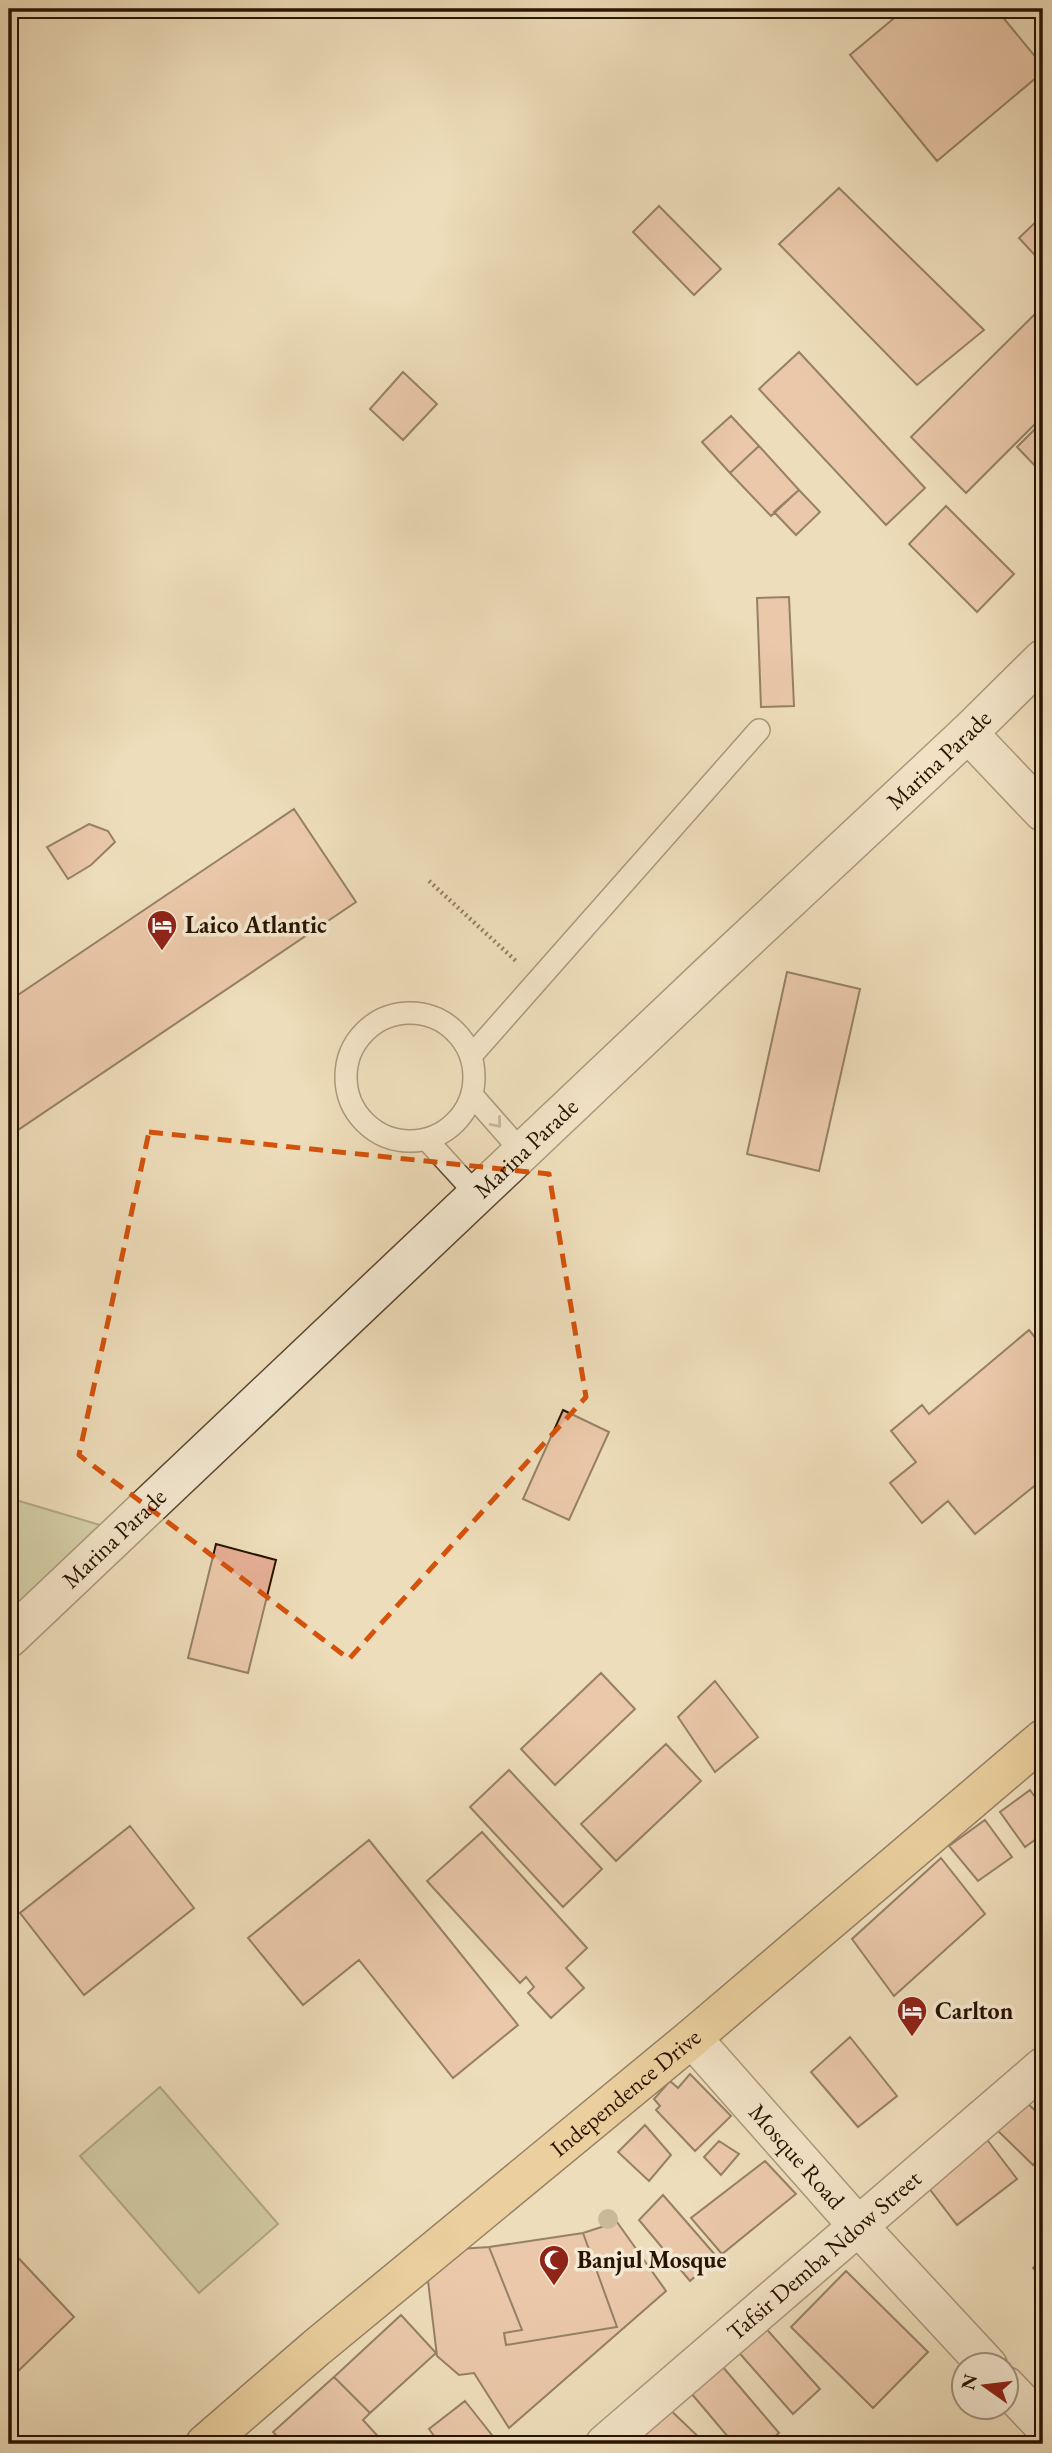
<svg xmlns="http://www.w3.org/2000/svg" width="1052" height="2453" viewBox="0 0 1052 2453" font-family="'EB Garamond',serif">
  <rect width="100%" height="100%" fill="#eeddba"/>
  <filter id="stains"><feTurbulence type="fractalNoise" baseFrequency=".00286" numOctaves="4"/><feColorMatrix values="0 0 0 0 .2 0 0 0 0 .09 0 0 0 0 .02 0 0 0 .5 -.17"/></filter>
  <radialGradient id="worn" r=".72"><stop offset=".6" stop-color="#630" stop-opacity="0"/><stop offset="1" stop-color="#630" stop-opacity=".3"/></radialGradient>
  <path fill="#b5c292" stroke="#6f6a49" stroke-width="2" d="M9,1498L100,1525L9,1614Z
    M160,2087L278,2224L199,2293L80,2156Z"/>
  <path fill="#e5af95" stroke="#291300" stroke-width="2" d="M905,9H996L1043,66V72L937,161L850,55Z
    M839,188L984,330L917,385L779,244Z
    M659,206L721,269L694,295L633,232Z
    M1043,215V264L1019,238Z
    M1043,306V416L966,493L911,437Z
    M799,352L925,488L886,525L759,389Z
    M403,372L437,404L403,440L370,409Z
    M731,416L759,446L730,473L702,442Z
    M1043,421V474L1017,447Z
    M759,446L799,490L771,516L730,473Z
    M799,490L820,512L796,535L774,512Z
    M946,506L1014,574L977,612L909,544Z
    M789,597L794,706L761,707L757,598Z
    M9,801L16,809L18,818L9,847Z
    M294,809L356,902L9,1136V1001Z
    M89,824L108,831L115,842L91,865L68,879L47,847Z
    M787,972L860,989L819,1171L747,1154Z
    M1029,1330L1043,1347V1479L975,1534L948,1501L922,1523L890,1483L916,1462L891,1431L922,1405L929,1414Z
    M563,1410L609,1432L569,1520L523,1499Z
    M216,1544L276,1560L248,1673L188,1658Z
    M601,1673L635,1709L555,1785L521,1749Z
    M715,1681L758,1737L715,1772L678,1717Z
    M666,1744L701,1781L616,1861L581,1824Z
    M509,1770L602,1869L563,1907L470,1807Z
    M1030,1790L1043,1808V1834L1025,1847L1000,1812Z
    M985,1820L1012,1857L978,1881L949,1846Z
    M130,1826L194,1908L84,1995L20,1913Z
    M482,1832L587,1948L566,1968L584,1988L551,2018L528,1993L534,1987L526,1977L520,1983L427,1881Z
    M369,1840L518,2025L453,2078L359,1960L303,2005L248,1938Z
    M941,1858L985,1914L894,1996L852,1939Z
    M850,2037L897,2096L858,2127L811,2072Z
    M690,2074L731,2116L695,2151L656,2110L660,2106L654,2099L670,2081L678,2088Z
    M1024,2100L1043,2118V2155L1033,2165L996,2129Z
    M645,2125L671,2155L649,2181L618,2152Z
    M985,2137L1017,2179L957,2225L925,2183Z
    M719,2141L739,2154L721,2175L704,2157Z
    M765,2161L796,2194L722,2254L691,2218Z
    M663,2195L717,2257L690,2281L639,2220Z
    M617,2222L666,2291L509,2428L474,2373L459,2375L437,2356L428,2281L459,2249L489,2247L583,2233Z
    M583,2233L617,2327L506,2345L504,2333L522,2330L489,2247Z
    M9,2248L74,2317L9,2380Z
    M1043,2258V2278L1033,2268Z
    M846,2271L928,2352L873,2408L791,2327Z
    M401,2315L436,2353L370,2413L334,2377Z
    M761,2323L820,2389L793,2414L734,2347Z
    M722,2366L779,2433L766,2444H734L691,2393Z
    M334,2377L370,2413L363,2420L385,2444H284L273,2432Z
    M465,2401L499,2444H440L429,2429Z
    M664,2404L706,2444H628Z"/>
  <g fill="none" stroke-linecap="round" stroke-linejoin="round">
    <g stroke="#5a462e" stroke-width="24">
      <path id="service" d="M346 1077a64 64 0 1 1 128 0a64 64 0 1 1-128 0Z
        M471,1056L759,730
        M472,1095L522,1152
        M426,1139L477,1195"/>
    </g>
    <g stroke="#5a462e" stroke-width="41">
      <g id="minor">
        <path d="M968,733L1043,812"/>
        <path id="s1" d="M692,2038L859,2227L988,2366"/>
        <path d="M1006,2386L1043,2425"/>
        <path id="s2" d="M605,2444L1043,2067"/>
      </g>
    </g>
    <g stroke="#5a462e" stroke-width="41">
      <g id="tertiary">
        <path id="s3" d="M9,1638L712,972L968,733L1043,659"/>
      </g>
    </g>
    <g stroke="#291300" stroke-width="41">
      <g id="trunk">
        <path id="s4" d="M205,2444L316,2348L692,2038L1043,1739"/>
      </g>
    </g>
    <path stroke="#291300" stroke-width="4.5" stroke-dasharray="2 3.5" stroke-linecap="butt" d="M429,881L516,961"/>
    <use href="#service" stroke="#f4e9d2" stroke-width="21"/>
    <use href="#minor" stroke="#f4e9d2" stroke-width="38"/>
    <use href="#tertiary" stroke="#f4e9d2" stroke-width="38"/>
    <use href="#trunk" stroke="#e7be7d" stroke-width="38"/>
  </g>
  <circle fill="#9d8f70" cx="608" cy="2219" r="10"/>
  <defs><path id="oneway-chevron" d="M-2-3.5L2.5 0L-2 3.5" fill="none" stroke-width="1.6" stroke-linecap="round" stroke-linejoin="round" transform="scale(1.75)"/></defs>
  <use stroke="#998974" href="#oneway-chevron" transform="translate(497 1123) rotate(49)"/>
  <path d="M0 0H1052V2453H0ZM149,1132L549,1174L586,1397L349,1659L79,1455Z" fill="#eeddba" fill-opacity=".55" fill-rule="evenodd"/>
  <path fill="none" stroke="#d5520b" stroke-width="5" stroke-dasharray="14 9" stroke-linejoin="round" d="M149,1132L549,1174L586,1397L349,1659L79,1455Z"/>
  <defs>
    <g id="hotel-pin" transform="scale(1.575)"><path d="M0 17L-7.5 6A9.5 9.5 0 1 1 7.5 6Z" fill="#8f2418" stroke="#f4e9d2"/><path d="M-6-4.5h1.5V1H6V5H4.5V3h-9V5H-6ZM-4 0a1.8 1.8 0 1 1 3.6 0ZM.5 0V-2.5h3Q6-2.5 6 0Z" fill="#fff"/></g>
    <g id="mosque-pin" transform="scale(1.575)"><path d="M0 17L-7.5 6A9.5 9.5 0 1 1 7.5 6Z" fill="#8f2418" stroke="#f4e9d2"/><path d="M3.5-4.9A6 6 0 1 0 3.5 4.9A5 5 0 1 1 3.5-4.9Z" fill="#fff"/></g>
  </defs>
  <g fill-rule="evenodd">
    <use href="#hotel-pin" x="162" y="925"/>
    <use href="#hotel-pin" x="912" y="2011"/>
    <use href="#mosque-pin" x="554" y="2260"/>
  </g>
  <g text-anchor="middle" stroke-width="7" stroke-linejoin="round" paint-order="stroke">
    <g font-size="24" fill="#291300" stroke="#f4e9d2">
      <text dy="8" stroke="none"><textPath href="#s3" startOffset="1279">Marina Parade</textPath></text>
      <text dy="8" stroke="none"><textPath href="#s3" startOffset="712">Marina Parade</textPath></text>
      <text dy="8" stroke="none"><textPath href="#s3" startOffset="145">Marina Parade</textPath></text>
      <text dy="8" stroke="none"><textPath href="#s4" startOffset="548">Independence Drive</textPath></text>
      <text dy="8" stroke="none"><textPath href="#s1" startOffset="158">Mosque Road</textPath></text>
      <text dy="8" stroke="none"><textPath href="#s2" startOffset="289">Tafsir Demba Ndow Street</textPath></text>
    </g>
    <g font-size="24" font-weight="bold" fill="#291300" stroke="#f4e9d2" text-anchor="start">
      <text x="185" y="933">Laico Atlantic</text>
      <text x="935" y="2019">Carlton</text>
      <text x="577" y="2268">Banjul Mosque</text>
    </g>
  </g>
  <rect width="1052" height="2453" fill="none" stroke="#eeddba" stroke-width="35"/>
  <rect x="10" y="10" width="1031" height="2432" fill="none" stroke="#291300" stroke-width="3.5"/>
  <rect x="18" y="18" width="1017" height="2418" fill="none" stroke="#291300" stroke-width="2"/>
  <g transform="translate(985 2386) rotate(284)"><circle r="33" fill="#f4e9d2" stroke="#a3937e" stroke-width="2"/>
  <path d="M0-5L12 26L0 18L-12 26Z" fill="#8f2418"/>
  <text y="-10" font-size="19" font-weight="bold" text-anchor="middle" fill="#291300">N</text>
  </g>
  <rect width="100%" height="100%" filter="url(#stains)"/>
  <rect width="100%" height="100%" fill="url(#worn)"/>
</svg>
